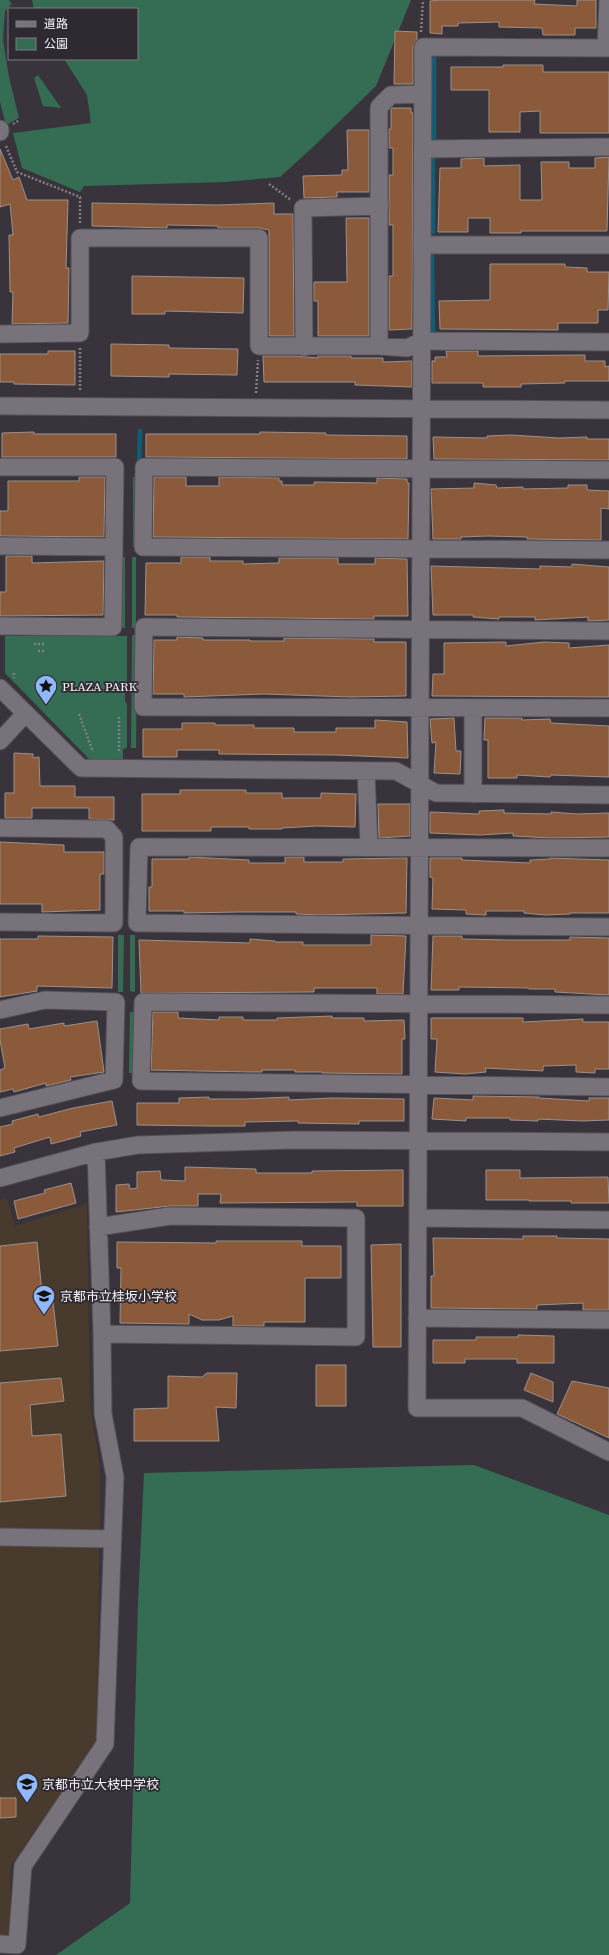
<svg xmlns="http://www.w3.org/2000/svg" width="609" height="1955" viewBox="0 0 609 1955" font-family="'Source Serif 4','Noto Sans JP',serif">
  <rect width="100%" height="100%" fill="#39343c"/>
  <path fill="#483b2d" d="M7,1198L15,1226L87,1204L90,1406L100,1466V1531H0V1200Z
    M0,1546H99L97,1741L10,1867L11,1937H0Z"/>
  <path fill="#356c54" d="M0,0H9L12,4L5,11L3,40L9,77L19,118L6,125L0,102Z
    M32,0H411L376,86L312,148L280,177L225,182L84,186L80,192L22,168L13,133L91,123L87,95L64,59H137V9H34Z
    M38,75L61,108L43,106L34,78Z
    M133,477H137V547H133Z
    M120,557H125V628H120Z
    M132,557H136V628H132Z
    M132,635H137L136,748H131Z
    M5,636H127V685L125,686V701L127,704V748L123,749V762H92L5,673Z
    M118,935H124L123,992H118Z
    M130,935H135V992L130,991Z
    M130,1012H135V1073H129Z
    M474,1465L609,1515V1955H56L130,1903L138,1603L144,1473Z"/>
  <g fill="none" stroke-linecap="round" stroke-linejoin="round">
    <path stroke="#125d76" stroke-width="4.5" d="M434,138V58
      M433,157V232
      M432,256L433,332
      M139,463L140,431"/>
  </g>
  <path fill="#8b5a3a" stroke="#9c918a" d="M441,0H535L534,4L577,6V0H596V28H575V35H543L542,28L499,27V22L458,23V26H442V34L430,33V1Z
    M395,31L417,32V39L413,47V84H394Z
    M503,65H543V72H609V133H540V111L520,112V132H489V90H451V67H503Z
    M392,108H411V113H413L412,329L389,330V276H393V225H389V175H393V148H389V129H391V109Z
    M347,130H369V192H337V197L304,198L303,176L342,175V170H348Z
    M0,149L13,180L19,177L27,200H68L66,268H69L68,323L12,324L13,292H10L9,235H13L10,204L0,207Z
    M609,157L607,231H521V233H490V218H468V232H438L440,168H461V159L484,158V166L520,165V200H542L541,162H569V168H595V158Z
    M92,203L218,205L274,203V214H293L294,336H269V230L259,228H218V226L167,225V228L92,226Z
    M346,218H369V336H318V301H314V282H347Z
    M490,264H565V267L587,268V272H609L608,310H598V323H558V330L440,329L439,301L490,300Z
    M132,276L244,278L243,313L165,311V314H132Z
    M111,344L169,345V348L238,349L237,375L169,374V377L111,376Z
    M48,351H75V385L14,384V382H0V354H48Z
    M446,351H478V356L585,355V361H605V367L609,366V381H565V383L521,384V387H483V383H432V361H435V357H447Z
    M263,356H295L318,358V356H351V358H383V362L412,361V387L355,385V382H264Z
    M34,432V434H116V457H2V433Z
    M260,432L326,433V435L407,436V459L146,457V434H260Z
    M511,435L559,438L587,437V439H609V460L434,459L433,437L487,438V436Z
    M79,477H105L104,537L0,536V511H8V481H79Z
    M154,477H186V486H219V477L279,478V481H282V485H314V482L377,483V478L407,479V483H409L408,539L153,537Z
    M474,483L496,485L497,488L523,487V489L568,488V485H587V490L609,491V509L601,508V540L527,539V537L488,536L461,537V539H433L431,489L474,488Z
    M6,556H32V563L104,561L103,615L0,616V592H6Z
    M181,557H210V561H243V564L279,563V558H338V564H375V558L407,559L408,616H374V619L177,617V615H145L146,563H181Z
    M572,564L609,567V620L588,621V617L535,620V617H499V619L473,617V615H433L431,566L540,569V566L572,567Z
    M177,637L203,638V640H250V641H284V638L374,639V642H406V696L350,697L264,694L184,697V694H153L154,640H177Z
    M506,642V646L544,642L569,643V648L609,645V697L432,696L433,674H444V643Z
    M454,718L456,751H461L460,774L434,773L436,742L432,743L430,719Z
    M485,718H522V720L550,719L551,723L609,726V777L551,775L550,777L517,775V778H488V740H484Z
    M375,720L407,722L408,758L336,755L219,754V750H177V757H143V729H182V723H215V725H254V728H294V732H336V728H375Z
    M14,753L33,754V758L39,757L40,786H75V797H114V820L89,819V808H32V818H5V793H14Z
    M180,790H246V793H282V798H321V793L356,794L355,827L317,826L282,828V829H249V827H211V831H142V794H180Z
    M378,804H410V836L379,838Z
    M504,810V813L551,814V812L577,814L609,813V837L551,838L513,836V833L480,835L430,833V812L479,814V811Z
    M0,842L64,845V852H104V874H100V910L42,912V904H0Z
    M189,857L249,860V863H285V857H304V862H343V859L407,858L406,913L319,915L296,914V912H239L184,913V911H149V887H152V859H189Z
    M430,858H462V860L530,863V860L550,859V858L609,860V913H570V914L545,915L524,913V911H486V915L466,914V910L432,909L433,878L430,877Z
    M371,935L406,936L403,994H377V988H314V992L141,993L139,940L250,943V939L275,941V942H303V945H371Z
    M38,936L113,937L112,988L37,986V991L0,997V939H38Z
    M433,936H462V939L508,940H570V937L609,938V995L555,992V989H529V988L459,987V990H431Z
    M153,1012H178V1018L219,1020V1017H243V1020H277V1018L332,1016V1018H364V1021L404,1020L405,1039H402V1074L322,1073V1072H295V1070H262V1072H250L151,1070Z
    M431,1018H523V1022L583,1019V1022H609V1069H595V1073L576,1072V1065L543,1066V1071L485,1068L486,1072L465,1074L435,1072L437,1039H431Z
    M97,1021L104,1072L70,1077L71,1080L46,1086V1083L14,1092L13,1089L0,1092V1070L5,1068L0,1040V1029L28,1024L29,1029L64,1023V1026Z
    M473,1096L539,1097V1098L589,1101V1098H609V1120L582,1121L538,1119V1121L510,1120V1118H466V1121L432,1119L434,1098L473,1100Z
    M209,1097V1099H245L289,1097V1100L331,1098L404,1099V1121H359V1124L298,1123V1121L245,1122V1126H209L137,1125V1103H179V1098Z
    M112,1101L117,1125L80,1132L81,1136L51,1144L50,1137L14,1148L15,1152L0,1156V1127L13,1124L12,1121L38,1114L39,1117L73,1108Z
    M185,1167L256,1169V1173H312V1171L403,1170V1206H357V1202L220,1203L221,1194H198V1206H170L116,1212V1185L129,1184L130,1189L137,1188V1172L160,1171L161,1180L185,1181Z
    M486,1170H520V1178L608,1177L609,1203H571V1201H529V1200H486Z
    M71,1183L76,1203L18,1219L14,1201L45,1193L44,1190Z
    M523,1236H557V1238L609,1239V1310H583V1303L537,1305V1309L431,1308V1276H434L433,1238L523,1239Z
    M216,1241H302V1246H341V1278H305V1322H264V1326H233V1316L219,1320H202L189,1314V1324L120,1323L121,1268H117V1242L216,1243Z
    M37,1242L43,1303L53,1302L58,1346L0,1351V1246Z
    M401,1244V1347H373L371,1245Z
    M518,1335L554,1336V1363H517V1359H465V1363H433V1340H476V1337H518Z
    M316,1365H346V1406H316Z
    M207,1373H237L236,1408L216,1407L219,1441H134V1409L168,1408V1376L202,1377Z
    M531,1373L553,1382V1402L524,1390Z
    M61,1378L64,1401L30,1405L32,1436L61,1434L66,1496L0,1502V1383Z
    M572,1381L609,1388V1438L557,1414Z
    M0,1798H16V1817L0,1818Z"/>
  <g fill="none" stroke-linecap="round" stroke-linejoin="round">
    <g stroke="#535056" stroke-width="19">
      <path id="minor" d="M606,48L608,0
        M609,48L423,47L417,1408H522L609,1452
        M0,129V132
        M423,149L609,147
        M422,245H609
        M0,334L80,333V238H259V346H379L407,348L422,341L609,342
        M379,346V107L391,95L423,94
        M304,347L303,208L380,206
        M0,406L609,410
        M0,467H115L113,627L0,626
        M609,470L144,467L143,547L609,550
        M0,546L114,547
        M609,631L144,627L143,707L609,708
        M0,688L81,768L396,771L436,793L609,795
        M0,741L25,714
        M366,771L369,847
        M473,794V708
        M0,828L107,829L114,837V923L0,922
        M609,848L139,847L137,923L609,927
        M609,1005L143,1002L141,1081L609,1087
        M0,1010L45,1000L116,1002L114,1080L0,1108
        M0,1178L96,1152L138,1145L294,1140L609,1142
        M418,1218L609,1220
        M98,1227L170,1216L356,1218V1337L102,1334
        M417,1318L609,1320
        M0,1537L113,1539
        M0,1944L17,1945L23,1866L105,1744L115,1477L103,1414L102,1334L96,1152"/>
    </g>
    <path stroke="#837f86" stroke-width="2.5" stroke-dasharray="2 2" stroke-linecap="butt" d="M421,32L423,0
      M13,124L20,120
      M6,146L17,172L80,197V223
      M269,184L291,200
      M80,348V391
      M256,393L258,360
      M34,644H44
      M38,651H44
      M14,673V678
      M79,714L93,752
      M119,751V716"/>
    <use href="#minor" stroke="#78727b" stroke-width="17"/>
  </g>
  <defs>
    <g id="sight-pin" transform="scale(1.15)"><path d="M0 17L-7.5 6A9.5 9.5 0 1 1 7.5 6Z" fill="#90b8fd" stroke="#2f2a32"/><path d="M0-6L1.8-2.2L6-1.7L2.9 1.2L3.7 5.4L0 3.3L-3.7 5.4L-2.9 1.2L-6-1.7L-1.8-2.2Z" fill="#111"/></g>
    <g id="school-pin" transform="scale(1.15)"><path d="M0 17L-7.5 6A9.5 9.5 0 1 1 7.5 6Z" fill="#90b8fd" stroke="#2f2a32"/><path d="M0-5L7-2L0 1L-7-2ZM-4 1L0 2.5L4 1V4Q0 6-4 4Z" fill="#111"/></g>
  </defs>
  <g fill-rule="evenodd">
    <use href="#sight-pin" x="46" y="686"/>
    <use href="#school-pin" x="44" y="1296"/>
    <use href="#school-pin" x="27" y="1784"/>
  </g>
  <g text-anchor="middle" stroke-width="3.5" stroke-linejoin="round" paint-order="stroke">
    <g font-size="13" fill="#f6f3f8" stroke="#2f2a32" text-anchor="start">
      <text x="62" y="691">PLAZA PARK</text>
      <text x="60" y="1301">京都市立桂坂小学校</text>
      <text x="42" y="1789">京都市立大枝中学校</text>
    </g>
  </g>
  <rect x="8" y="8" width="130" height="52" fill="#2f2a32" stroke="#7f7a81"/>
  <rect x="16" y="21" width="20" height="6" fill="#78727b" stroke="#7f7a81"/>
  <text x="44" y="28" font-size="12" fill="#f6f3f8">道路</text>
  <rect x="16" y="38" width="20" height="12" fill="#356c54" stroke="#7f7a81"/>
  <text x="44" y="48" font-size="12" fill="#f6f3f8">公園</text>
</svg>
